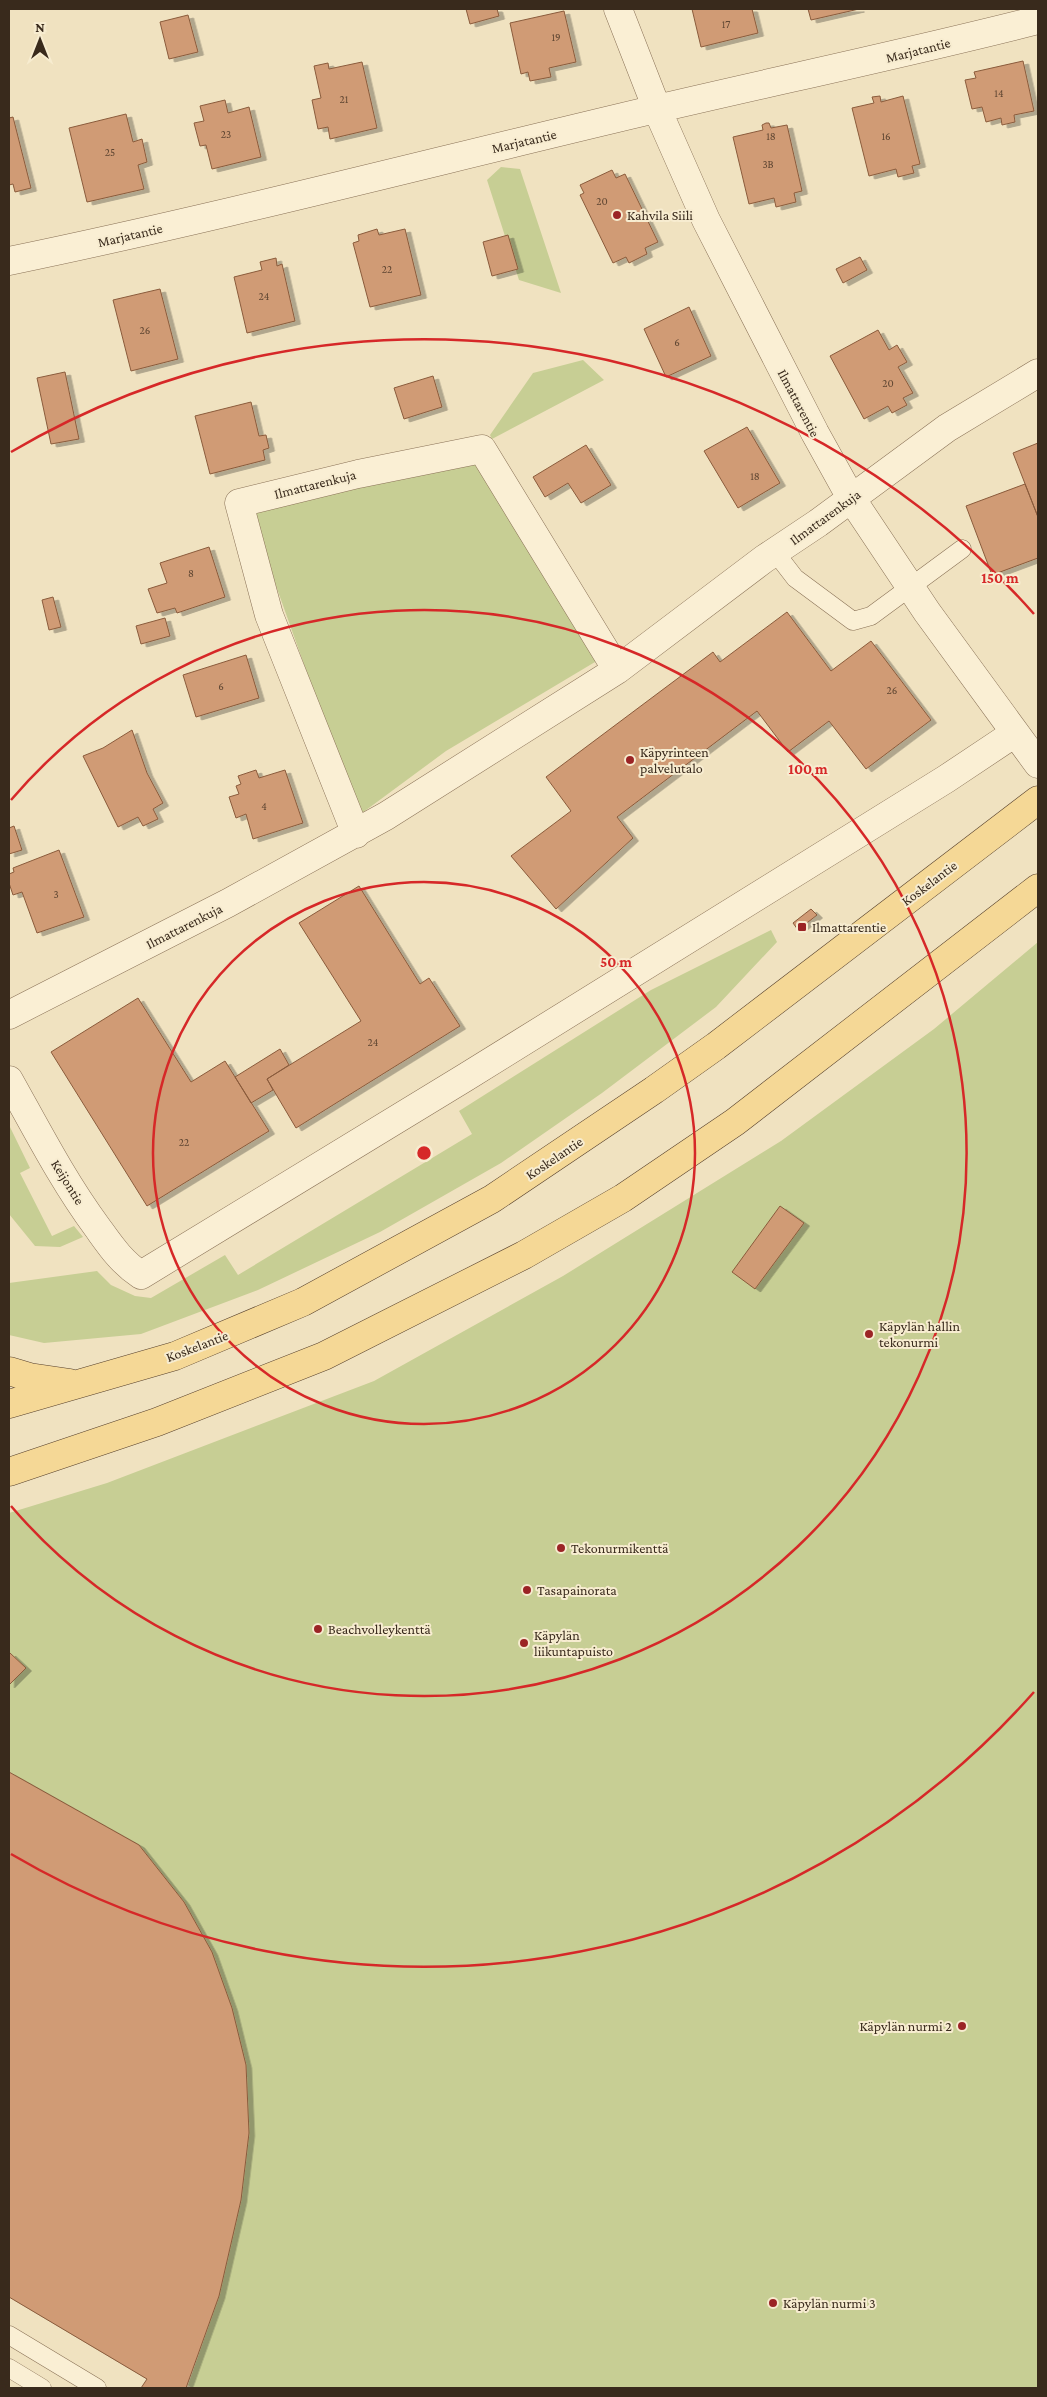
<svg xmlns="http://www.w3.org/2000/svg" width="1047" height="2397" viewBox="0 0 1047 2397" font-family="'Crimson Pro',serif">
  <defs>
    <filter id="shadow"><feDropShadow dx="5.5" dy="3" stdDeviation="0" flood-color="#0004"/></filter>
  </defs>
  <rect width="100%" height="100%" fill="#f0e2c0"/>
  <path fill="#c7ce94" d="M501,167L520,169L561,293L519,280L487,180Z
    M583,360L604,380L492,439L490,435L533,373Z
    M473,459L600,659L446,751L358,816L249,510Z
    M771,930L777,942L716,1007L602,1093L501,1163L380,1232L258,1290L141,1334L44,1343L9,1335V1283L97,1271L111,1285L135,1296L151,1298L225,1255L238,1275L472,1134L459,1111L651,990Z
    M1038,942V2388H192L188,2385L219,2296L241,2200L249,2133L246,2065L232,2008L212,1952L184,1902L139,1845L9,1772V1513L107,1483L374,1381L563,1276L781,1141L934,1029Z
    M9,1125L30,1168L20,1173L52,1236L74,1226L83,1237L60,1247L35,1246L9,1214Z"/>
  <path fill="#d09b74" stroke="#8a5b3c" filter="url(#shadow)" d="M466,9H497L499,16L470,24Z
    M692,9H752L758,33L701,47Z
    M808,9H859L811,20Z
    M564,11L576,62L549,68L551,77L530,81L528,72L521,74L510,23Z
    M188,15L198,52L169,59L160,22Z
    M1023,61L1034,111L1014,115L1015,122L1002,125L1001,118L986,122L982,107L972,109L965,80L976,78L974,72Z
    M362,62L377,128L330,139L328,127L318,129L312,100L321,98L314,66L328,63L329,69Z
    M880,96L881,102L903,96L920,164L912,166L914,173L898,177L896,169L869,176L852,108L874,103L872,97Z
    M225,100L228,113L249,107L261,157L212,169L206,145L200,146L194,123L204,121L200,106Z
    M126,114L133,142L142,139L147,162L138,165L144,189L87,202L69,128Z
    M13,117L31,188L15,192L13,184L9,185V118Z
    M766,123H769L771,128L787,125L802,191L794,193L796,202L776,207L774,198L749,204L733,137L763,130L762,125Z
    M612,170L616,178L625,174L658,242L645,248L647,254L629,263L626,257L613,263L580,195L584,193L580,185Z
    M377,229L379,235L405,229L421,295L370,307L353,243L359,241L358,235Z
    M508,235L518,269L492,276L483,242Z
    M860,257L867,270L843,283L836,269Z
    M276,258L277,266L282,264L295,321L247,333L234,277L262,270L260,262Z
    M160,289L178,359L131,371L113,300Z
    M689,307L711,356L666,377L644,329Z
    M878,330L889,350L897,345L907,362L898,367L913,393L903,398L907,405L892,413L888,406L864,419L830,356Z
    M65,372L79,439L51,444L37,378Z
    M433,376L442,407L404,419L394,388Z
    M251,402L259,436L266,435L269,448L263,450L265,460L210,474L195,416Z
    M747,427L780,483L738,508L704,451Z
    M1038,443V517L1013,453Z
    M586,445L611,485L581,503L568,483L545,497L533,477Z
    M1025,484L1038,517V558L992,575L966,506Z
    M209,547L225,597L177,613L175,608L157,613L148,589L167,583L160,563Z
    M53,597L61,627L49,630L42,600Z
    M787,612L831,671L871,641L931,720L866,769L829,721L788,752L757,711L617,817L633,838L556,909L511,856L571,811L546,777L713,652L720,662Z
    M165,618L170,636L141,644L136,626Z
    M246,655L259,698L196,717L183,675Z
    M132,730L147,773L163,803L153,809L158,819L143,826L138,817L118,827L83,756L103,748Z
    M256,770L259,778L285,770L303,823L253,839L246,814L236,818L229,797L239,794L236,786L241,784L238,776Z
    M14,826L22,850L9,854V828Z
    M59,850L84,917L37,933L22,892L13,895L9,883V874L14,872L13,868Z
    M359,886L420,984L429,978L460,1026L296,1128L267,1079L361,1021L299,923Z
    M811,909L817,915L798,930L793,923Z
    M138,998L191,1082L225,1061L269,1131L147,1206L51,1052Z
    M280,1049L289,1065L267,1079L273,1090L251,1103L235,1077Z
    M780,1206L804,1223L755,1289L732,1272Z
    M10,1653L26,1668L9,1685V1654Z
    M9,1772L139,1845L184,1902L212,1952L232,2008L246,2065L249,2133L241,2200L219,2296L186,2388H141L147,2379L9,2297Z"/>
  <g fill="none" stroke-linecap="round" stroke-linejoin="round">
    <g stroke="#8a7257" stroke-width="19">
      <path id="service" d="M775,552L795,578L853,621L871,616L962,549
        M9,2335L97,2388
        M9,2368L42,2388"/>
    </g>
    <g stroke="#8a7257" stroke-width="29">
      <path id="minor" d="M618,9L657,109L706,220L815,433L851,498L927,612L1038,764
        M9,261C212,219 413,167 614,119C755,85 897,56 1038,20
        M356,834L269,615L239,503L358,474L482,449L617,670
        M9,1015L228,903L386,816L617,670L764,559L818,523L947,428L1038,373
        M9,1080C37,1130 63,1181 97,1227C110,1245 121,1262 141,1275L466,1077L946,779L1015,733"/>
    </g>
    <g stroke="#57402c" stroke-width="29">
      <path id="primary" d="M9,1371L29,1377L70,1383
        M9,1404L175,1356L303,1302L492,1199L654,1090L716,1046L1038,800
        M9,1472L157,1422L324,1356L524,1255L623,1198L735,1122L1038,888"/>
    </g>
    <use href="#service" stroke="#faefd4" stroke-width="18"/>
    <use href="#minor" stroke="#faefd4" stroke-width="28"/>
    <use href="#primary" stroke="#f5d896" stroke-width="28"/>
  </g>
  <g fill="none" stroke="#d62828" stroke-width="2.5">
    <circle cx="424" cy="1153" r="271"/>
    <path d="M11 800A543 543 0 1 1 11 1506"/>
    <path d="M1034 1692A814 814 0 0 1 11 1854M11 452A814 814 0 0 1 1034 614"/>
  </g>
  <g fill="#9b2425" stroke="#f7ecd0" stroke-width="2">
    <circle cx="617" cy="215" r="5"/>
    <circle cx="630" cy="760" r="5"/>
    <rect x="797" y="922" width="10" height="10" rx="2.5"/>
    <circle cx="869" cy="1334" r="5"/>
    <circle cx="561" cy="1548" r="5"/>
    <circle cx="527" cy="1590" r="5"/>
    <circle cx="318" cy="1629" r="5"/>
    <circle cx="524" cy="1643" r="5"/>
    <circle cx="962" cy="2026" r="5"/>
    <circle cx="773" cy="2303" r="5"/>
  </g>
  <g text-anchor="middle" stroke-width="4" stroke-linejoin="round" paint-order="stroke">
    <g font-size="11" fill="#5f4632">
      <text x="726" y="28">17</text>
      <text x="556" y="41">19</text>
      <text x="999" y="97">14</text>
      <text x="344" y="103">21</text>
      <text x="226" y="138">23</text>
      <text x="771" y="140">18</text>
      <text x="886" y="140">16</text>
      <text x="110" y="156">25</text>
      <text x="768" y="168">3B</text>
      <text x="602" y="205">20</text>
      <text x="387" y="273">22</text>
      <text x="264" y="300">24</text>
      <text x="145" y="334">26</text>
      <text x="677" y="346">6</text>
      <text x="888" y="387">20</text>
      <text x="755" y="480">18</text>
      <text x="191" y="577">8</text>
      <text x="221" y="690">6</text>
      <text x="892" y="694">26</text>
      <text x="264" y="810">4</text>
      <text x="56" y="898">3</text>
      <text x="373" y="1046">24</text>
      <text x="184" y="1146">22</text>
    </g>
    <g font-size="14" fill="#392a1c" stroke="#f7ecd0">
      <text transform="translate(918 50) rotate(-14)" y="5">Marjatantie</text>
      <text transform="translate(524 141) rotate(-13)" y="5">Marjatantie</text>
      <text transform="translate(130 235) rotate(-13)" y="5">Marjatantie</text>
      <text transform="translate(799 403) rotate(62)" y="5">Ilmattarentie</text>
      <text transform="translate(315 484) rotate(-14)" y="5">Ilmattarenkuja</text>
      <text transform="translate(825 517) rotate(-36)" y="5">Ilmattarenkuja</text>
      <text transform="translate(929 883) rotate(-37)" y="5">Koskelantie</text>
      <text transform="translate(184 926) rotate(-27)" y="5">Ilmattarenkuja</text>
      <text transform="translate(554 1158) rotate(-34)" y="5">Koskelantie</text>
      <text transform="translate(68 1182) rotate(58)" y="5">Keijontie</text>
      <text transform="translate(197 1346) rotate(-21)" y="5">Koskelantie</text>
    </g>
    <g font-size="14" fill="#392a1c" stroke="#f7ecd0" text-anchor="start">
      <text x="627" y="220">Kahvila Siili</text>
      <text x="640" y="757">Käpyrinteen<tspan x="640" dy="16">palvelutalo</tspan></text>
      <text x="812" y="932">Ilmattarentie</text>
      <text x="879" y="1331">Käpylän hallin<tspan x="879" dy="16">tekonurmi</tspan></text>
      <text x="571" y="1553">Tekonurmikenttä</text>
      <text x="537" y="1595">Tasapainorata</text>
      <text x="328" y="1634">Beachvolleykenttä</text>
      <text x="534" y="1640">Käpylän<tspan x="534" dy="16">liikuntapuisto</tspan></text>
      <text x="952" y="2031" text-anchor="end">Käpylän nurmi 2</text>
      <text x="783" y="2308">Käpylän nurmi 3</text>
    </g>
  </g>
  <circle cx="424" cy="1153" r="8" fill="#d62828" stroke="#f7ecd0" stroke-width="2.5"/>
  <g font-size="15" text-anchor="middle" font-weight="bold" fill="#d62828" stroke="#f7ecd0" stroke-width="4" stroke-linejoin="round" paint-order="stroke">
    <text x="1000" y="583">150 m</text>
    <text x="808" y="774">100 m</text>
    <text x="616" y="967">50 m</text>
  </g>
  <rect width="1047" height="2397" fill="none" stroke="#392a1c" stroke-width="20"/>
  <g transform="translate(40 40)" stroke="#f7ecd0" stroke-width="4" paint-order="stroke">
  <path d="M0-4L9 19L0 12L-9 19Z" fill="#392a1c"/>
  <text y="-8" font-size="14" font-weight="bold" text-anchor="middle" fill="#392a1c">N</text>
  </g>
</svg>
